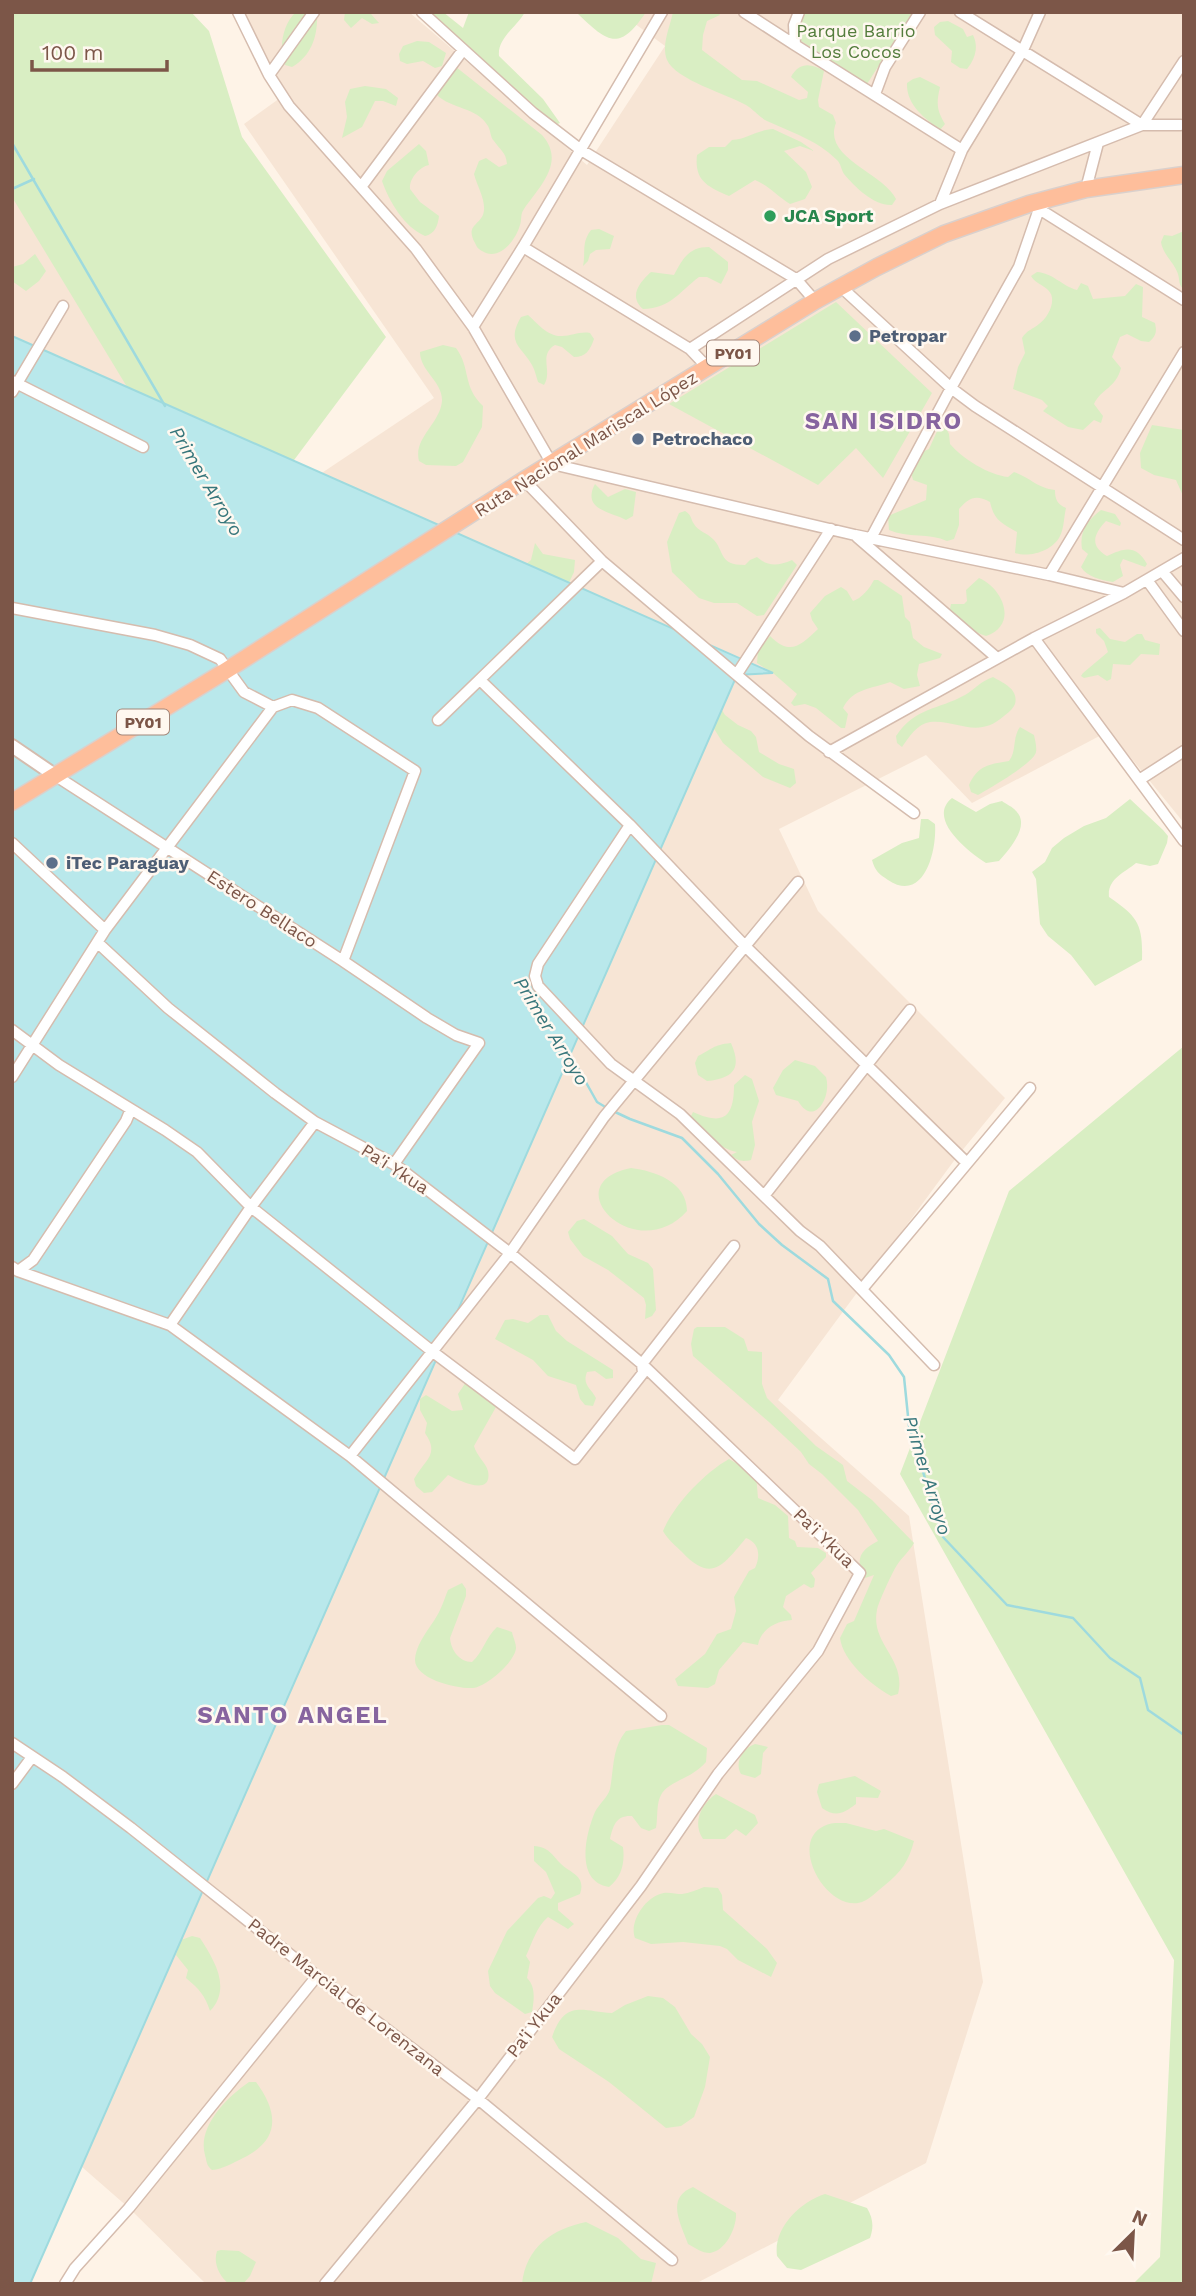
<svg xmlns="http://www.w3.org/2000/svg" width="1196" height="2296" viewBox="0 0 1196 2296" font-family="'Work Sans',sans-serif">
  <rect width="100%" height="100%" fill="#fef3e7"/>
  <path fill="#f7e5d5" d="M239,12H409L587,165L665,46L619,12H1184V823L1109,731L972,803L926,755L779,829L818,911L1005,1098L956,1158L778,1400L909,1516L983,1982L926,2163L695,2284H206L129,2208L12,2106V195L226,537L434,398L244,124L287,93Z"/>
  <path fill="#d9eec3" d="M12,12H191L209,31L242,137L386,337L250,519L141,410L12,197Z
    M296,12H317C318,36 312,55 292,67L285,65C278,49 283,23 296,12Z
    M345,12L371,14L379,23L372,24L362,18L351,28L344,20Z
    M417,12H443L463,28L469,12H525C517,27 497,38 499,56L543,99L560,123L553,126Z
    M576,12H646C619,53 607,42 576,12Z
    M673,12H718L720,15L707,21L703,35L702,50L742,80L757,81L799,100L807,98L808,92L791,77C799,62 811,63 824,71L818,100L819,107L833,115L836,123C822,158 884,173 896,199L892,205C874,206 855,187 844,174C841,169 841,164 837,160C817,140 791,132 767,121C759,117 753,109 746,105C727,94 676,80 667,60C661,45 670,27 673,12Z
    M802,12H913L867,84L798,39V18Z
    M948,21L963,29L967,37L973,35C979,47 975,59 967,69L960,68L951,62L952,51L935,35L934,27L940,22Z
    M417,41L429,42L446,53L442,66L435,68L423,61L407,64L400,61L399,54L403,46Z
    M456,67L542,135C566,162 540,186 524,209C520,214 522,220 520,225C516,240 499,262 482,251C477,248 477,247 475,243C464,224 483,225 484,210C485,198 477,186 474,174L479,161L486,158L499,167L507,164C506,152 500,150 494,141C490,137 491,131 488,126C477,107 451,109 437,95V88Z
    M920,77L940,87C936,104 937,110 945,124L940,130C925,118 906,105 907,83L913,79Z
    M365,86L386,89L398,98L396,106L383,101H375L362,127L342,138L347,117L345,102L350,89Z
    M773,129L801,142L814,151L800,146L784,151L806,172L812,187L805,199L790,204C777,196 769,186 755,180L729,196C708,187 694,181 697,155L709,147H725L732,140C747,139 757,130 773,129Z
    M419,144L426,151L429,165C419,167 409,179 410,189L420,202L439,216C438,225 435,234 425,236C404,227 389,201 382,181L387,171Z
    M599,229L614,236L610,249L596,250L590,254L588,261L583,266C586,252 581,243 591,230Z
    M1184,231V290C1178,284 1180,281 1178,274C1174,262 1163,255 1161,242L1164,235L1172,236Z
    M709,247L728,262V270L721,284L707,277H699C679,292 671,308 643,309C628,296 640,282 651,272L674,275C683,258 689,247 709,247Z
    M35,254L46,271L39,281L26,291L12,281V267L23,264Z
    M1037,272C1053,273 1062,286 1077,290L1081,283L1088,286L1093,299L1125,296L1136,284L1143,287L1142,317L1155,323C1157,332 1156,336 1149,342L1141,341L1127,334L1120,337L1112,357L1121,368C1116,388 1101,389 1094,404L1103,416L1101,423L1094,420L1083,430L1068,427L1043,411L1048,406L1042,400L1013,389L1018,367L1025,353L1022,338C1027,330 1033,329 1039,324C1048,318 1058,299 1048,290C1042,284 1036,284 1031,276Z
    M836,302L932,393L883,478L856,448L818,485L669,404Z
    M528,315C537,323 548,337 562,336C572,336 580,331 590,333L594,339C590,350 586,357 574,357L562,347L555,345C538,355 553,371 544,385L538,382C536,376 535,370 532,365C521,346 506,343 521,317Z
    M443,345L456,348C471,368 462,386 483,406L482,427L463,462L456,466L426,465L419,461C413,438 440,424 442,401C443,382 420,371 420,352Z
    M1152,425L1184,430V498L1176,480L1154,475L1141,468L1140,453Z
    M946,428L949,434L950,444C963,459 989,475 1008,477L1014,472C1031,478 1037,488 1055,490C1055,499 1057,504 1066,508C1064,516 1064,529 1060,536C1053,551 1029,558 1015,553L1017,532C1001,523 994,520 990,502C975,494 969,498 959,509V525L954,539L947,541C930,533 907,538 889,530L888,516L926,500L927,485L913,480L911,472L922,452L929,449L938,429Z
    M595,484L608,497L625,489L636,492L633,516L626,520C612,512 581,510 595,484Z
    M1101,510L1115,514L1121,523L1120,526L1106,521C1094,534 1089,545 1107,556C1124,548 1136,544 1147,564L1145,567L1123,559L1120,565L1123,576L1113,582C1101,580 1087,577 1081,567L1088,554L1082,549C1079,531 1088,520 1101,510Z
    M685,511C692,515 690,518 694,524C698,531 707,533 713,539C725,551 718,565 745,565L750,560L757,557C768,567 778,566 792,560L797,565L764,615L757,616L737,603H714L699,598L672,572L667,542L679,513Z
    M535,543L543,554L575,560L574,572L566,589L519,570L531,560Z
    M979,578C1004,589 1018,625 986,636C973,632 957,620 950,609L951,604H964L967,601L966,590Z
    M874,580H878L902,596L905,617L910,622L913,638L924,647L942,654L940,658L919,664L917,675L920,686L904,689L890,682C872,689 853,688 843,708L848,714L845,728H841L816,708L805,704L794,706L791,703L797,694L773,673L757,663L758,651L770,636C790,656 800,646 818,629L812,620L810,613L825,596L841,587L847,591L853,601C861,599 870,588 874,580Z
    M1100,628L1110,639L1125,642L1137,634H1142L1145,640L1160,644L1159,655L1141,654L1130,665L1113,664L1111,679L1107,681L1098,675L1084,678L1081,676L1083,673L1108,652L1104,641L1096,633V629Z
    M993,677C1003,683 1019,689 1015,704C1013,709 1008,713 1004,716C977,740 957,719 930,722C917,724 909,737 902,747L897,743L896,736C915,707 938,710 965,695C975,689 981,681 993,677Z
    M713,695L725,715L738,725L751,731L756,737L759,752L779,764L794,769L796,783L790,788L763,777L723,743L711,724Z
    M1020,727L1034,735C1035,740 1037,747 1036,752C1034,763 990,788 978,795L971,792L969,785C978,765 990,764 1009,761C1017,751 1012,738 1020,727Z
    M952,798L976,812L990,804L1002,801C1006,804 1013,807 1016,811C1031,825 1009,850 999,861L986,863C969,852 926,819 952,798Z
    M1130,799L1163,830L1168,836L1167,843L1158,864L1150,866L1136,863C1124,873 1107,879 1109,897C1138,917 1143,924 1142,960L1095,986L1071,955L1048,936L1040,924L1036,879L1032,872L1045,862L1052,848L1064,838L1084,826L1106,818Z
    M921,819H928L935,824C937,851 924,904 888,880C879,874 875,871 872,860L902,843L919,838Z
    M731,1043C742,1068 734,1078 707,1081L698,1075L695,1063L698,1056C713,1049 712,1045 731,1043Z
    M1184,1046V2284H1133L1160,2257L1174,1960L900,1474L1009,1191Z
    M795,1060L815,1066L826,1077C832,1097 814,1128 798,1101L776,1095L773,1088L783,1070Z
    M745,1075L752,1079L759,1101L752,1122L755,1145L751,1160C742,1162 738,1161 731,1155L737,1152C719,1149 702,1131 690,1118L693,1112C724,1126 734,1117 734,1085Z
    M631,1168C655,1171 687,1182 687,1211C636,1268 552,1184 631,1168Z
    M584,1219L612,1236L628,1254L648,1263L653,1269L656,1310L652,1316L645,1319L646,1305L644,1298L608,1270L583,1256L570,1239L568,1232L577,1221Z
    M540,1315H548L556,1331L567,1341L613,1370V1378L606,1379L595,1371L587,1372C582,1385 591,1388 596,1398L593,1406L585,1405L580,1399L576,1385L548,1376L533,1360L495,1339L505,1320L513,1319L528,1323Z
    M697,1327H725L744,1339L748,1351L762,1352V1384L767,1398L816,1446L843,1465L847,1481L872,1500L914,1543C909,1552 902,1557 897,1565C893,1571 878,1603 877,1610C870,1644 907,1659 898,1694L891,1696C871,1685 843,1661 840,1638L847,1624L854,1621L874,1575L865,1578C854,1558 861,1550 878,1541L858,1510L822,1474L809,1464L801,1452L769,1422L693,1356L691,1344L694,1329Z
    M466,1382L493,1399L496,1407L474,1446C476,1455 486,1463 488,1471C493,1498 458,1480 448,1475L432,1492L424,1493L416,1486L414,1479C425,1459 440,1455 425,1433L427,1423L420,1410V1399L426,1395L452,1411L463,1410L458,1394Z
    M729,1459L756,1475L758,1498L775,1505L788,1516L789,1538L795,1541L797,1547L818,1548L826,1553V1557L811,1573L815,1579L814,1587L811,1588L804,1584L786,1596L783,1607L791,1615L792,1620C776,1621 761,1629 758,1645L743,1642L719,1670L715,1684L708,1688L678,1686L675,1679L705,1654L717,1634L731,1629L736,1611L734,1597L749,1571L755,1568C761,1555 759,1543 746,1538C723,1565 712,1584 682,1552C675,1545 668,1540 663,1531C674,1505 704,1473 729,1459Z
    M462,1583L466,1589V1596L450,1638C451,1650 459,1662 472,1662C483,1652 486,1637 497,1627L512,1632C513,1637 516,1643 516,1648C515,1662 486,1687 473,1688C457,1689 414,1679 415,1659C417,1640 432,1627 440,1610C443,1604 445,1597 448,1590Z
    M662,1725H669L707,1748L706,1762C692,1779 668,1781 661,1795C656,1804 658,1818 656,1828L649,1831L641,1828L632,1816C616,1815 613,1826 610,1839L623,1847C625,1862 622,1877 609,1887C575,1882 585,1835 595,1812C599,1804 608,1797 610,1789C614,1768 612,1748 626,1731Z
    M755,1744L768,1747L763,1753L761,1774L755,1778L741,1774C734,1762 743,1748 755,1744Z
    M855,1776L881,1791L878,1798L856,1797V1804C844,1813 836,1818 822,1808L817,1792L819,1784Z
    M716,1794L755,1815L758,1823L746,1836L736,1829L725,1839H703C692,1823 701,1804 716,1794Z
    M846,1823L876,1831L884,1829L914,1841C909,1861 901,1872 885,1885C877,1891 869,1901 858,1903C824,1908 789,1842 824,1826C831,1822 839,1823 846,1823Z
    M534,1846C549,1847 552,1855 561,1864C572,1874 586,1876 580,1894L558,1903V1910L574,1924L568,1929L548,1917C537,1926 532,1943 526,1956L530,1962L527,1978C536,1987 534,2000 532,2012L525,2014L495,1993L490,1986L488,1971L507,1931L538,1898L544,1896L551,1899L555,1893L546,1872L534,1861Z
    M704,1887L718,1888L722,1895L723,1910L767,1949L777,1963L771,1977L738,1960L727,1949L720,1946L683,1942L651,1944L635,1938C629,1923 644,1899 660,1894C667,1891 675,1894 682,1894C689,1893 697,1890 704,1887Z
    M192,1936L200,1938C214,1960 232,1988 210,2011C205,1995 199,1989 186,1978L188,1970L176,1955L181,1940Z
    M648,1996L663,1998L675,2007L691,2034L702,2044L710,2057L705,2087L694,2117L681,2126L666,2128L609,2082L559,2049L552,2037C565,1999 582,2011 612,2013L625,2005Z
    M249,2082H256C279,2113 280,2140 243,2158C233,2163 223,2169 212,2170C206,2165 207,2162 205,2155C197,2127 227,2097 249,2082Z
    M693,2187L736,2213C737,2227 726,2251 710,2253C702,2253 695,2248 688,2244C681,2224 665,2198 693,2187Z
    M825,2194L867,2208C873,2218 874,2227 870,2238L801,2270L787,2268L777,2256C773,2228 800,2202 825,2194Z
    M586,2222L618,2238L641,2259L656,2263L651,2284H522C526,2247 552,2229 586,2222Z
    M221,2250L239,2251L256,2262L250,2276L243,2284H229C219,2276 213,2263 217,2251Z"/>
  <path fill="#b9e8eb" stroke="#9edade" stroke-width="2" d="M12,336L773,673L737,675L30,2284H12Z"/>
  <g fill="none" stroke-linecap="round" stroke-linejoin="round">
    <path stroke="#9edade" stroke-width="2.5" d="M12,143L165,406
      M12,189L34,179
      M570,1054L597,1102L607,1108
      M613,1111L630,1119L682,1138L718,1174L759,1224L782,1245L828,1279L833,1301L889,1355L904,1377L909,1426L943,1537L1007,1605L1073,1618L1110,1658L1140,1678L1148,1710L1184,1735"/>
    <g stroke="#d5bcae" stroke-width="13">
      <path id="minor" d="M238,12L269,75L289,106L416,249L473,327L552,464L855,535L1049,575L1124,593
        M422,12L533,113L581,150L796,279L815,301
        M744,12L795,45
        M799,12L794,25L795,45L962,150
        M960,12L1142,125L1184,61
        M269,75L314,12
        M875,94L885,67L920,12
        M361,187L463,50
        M1086,189L1098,143
        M940,204L962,150L1023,50L1040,12
        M1036,207L1184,300
        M523,247L690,349L708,368
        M841,287L951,388L975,406L1184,540
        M473,327L523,247L662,12
        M690,349L828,259L940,204L1142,125H1181
        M12,381L143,447
        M12,392L63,306
        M524,480L602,561L809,736L914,813
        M857,537L997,658
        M871,538L951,388L1019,267L1039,209L1047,202
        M1162,571L1184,597
        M1049,575L1184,352
        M1147,580L1184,631
        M12,608L155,635L190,645L220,659L244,692L273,707L292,700L318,708L415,771L343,961
        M1034,638L1184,841
        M737,674L831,529
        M480,680L630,825L745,946L967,1163
        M438,720L602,561
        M829,752L1034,638L1124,593L1184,558
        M56,776L343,961L427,1018L456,1035L479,1043L394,1164
        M1139,780L1184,751
        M630,825L538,964L535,976L538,986L611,1064L680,1114L800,1231L820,1246L934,1365
        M12,843L105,930
        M98,943L168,1008L275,1093L315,1122L394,1164L510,1253L642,1364L860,1573L818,1651L718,1774L641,1886L478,2099L325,2284
        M12,1030L59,1065L165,1130L197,1152L251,1207L433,1352L575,1459L643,1373L642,1364L734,1246
        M12,1077L105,930L273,707
        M764,1196L910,1010
        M12,1267L18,1271L170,1325L350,1456L510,1253L604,1117L798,882
        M18,1271L33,1260L126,1121L131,1109
        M862,1289L1030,1088
        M170,1325L251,1207L315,1122
        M350,1456L661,1716
        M12,1743L63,1777L131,1828L317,1976L478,2099L672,2260
        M12,1784L32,1757
        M65,2284L75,2268L129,2208L317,1976"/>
    </g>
    <g stroke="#d5bcae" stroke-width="16">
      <path id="tertiary" d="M12,746L56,776"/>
    </g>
    <g stroke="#dad0cc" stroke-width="19">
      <path id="trunk" d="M12,802L227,670L524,480L815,301L877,267L944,234L1029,204L1086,189L1184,175"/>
    </g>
    <use href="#minor" stroke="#fff" stroke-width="10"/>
    <use href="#tertiary" stroke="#fff" stroke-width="12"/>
    <use href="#trunk" stroke="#febe9b" stroke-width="16"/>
  </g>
  <circle fill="#2e9e5b" stroke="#fff8f0" stroke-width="2.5" cx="770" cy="216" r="7"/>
  <g fill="#5c6f8a" stroke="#fff8f0" stroke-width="2.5">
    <circle cx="855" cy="336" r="7"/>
    <circle cx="638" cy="439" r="7"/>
    <circle cx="52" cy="863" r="7"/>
  </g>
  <g text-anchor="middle" stroke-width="5" stroke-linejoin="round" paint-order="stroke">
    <g fill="#fff8f0" stroke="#a3877a" stroke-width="2">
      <rect x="707" y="340.5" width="52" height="25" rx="5"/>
      <rect x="117" y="709.5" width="52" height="25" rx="5"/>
    </g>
    <g font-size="16" font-weight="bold" fill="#7c5648">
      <text x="733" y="359">PY01</text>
      <text x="143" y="728">PY01</text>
    </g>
    <g font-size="18" fill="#547d3c" stroke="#fff8f0">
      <text x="856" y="37">Parque Barrio<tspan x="856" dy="21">Los Cocos</tspan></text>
    </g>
    <g font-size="18" font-weight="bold" fill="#27864d" stroke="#fff8f0" text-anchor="start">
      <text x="784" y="222">JCA Sport</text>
    </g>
    <g font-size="18" font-weight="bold" fill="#4e5e75" stroke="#fff8f0" text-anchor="start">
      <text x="869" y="342">Petropar</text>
      <text x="652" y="445">Petrochaco</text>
      <text x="66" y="869">iTec Paraguay</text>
    </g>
    <g font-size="18" fill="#7c5648" stroke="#fff8f0">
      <text transform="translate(586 444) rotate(-32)" y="6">Ruta Nacional Mariscal López</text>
      <text transform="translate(262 909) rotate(33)" y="6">Estero Bellaco</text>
      <text transform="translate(395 1169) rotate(33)" y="6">Pa'i Ykua</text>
      <text transform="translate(824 1538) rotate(44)" y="6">Pa'i Ykua</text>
      <text transform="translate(346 1997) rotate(38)" y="6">Padre Marcial de Lorenzana</text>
      <text transform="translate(534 2025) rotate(-52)" y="6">Pa'i Ykua</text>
    </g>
    <g font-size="19" font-style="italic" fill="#37767b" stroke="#fff8f0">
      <text transform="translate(207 481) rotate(59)" y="7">Primer Arroyo</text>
      <text transform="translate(552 1031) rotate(58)" y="7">Primer Arroyo</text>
      <text transform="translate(928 1475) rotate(73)" y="7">Primer Arroyo</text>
    </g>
    <g font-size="24" font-weight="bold" letter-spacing="2" fill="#86649f" stroke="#fff8f0">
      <text x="884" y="429">SAN ISIDRO</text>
      <text x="293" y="1723">SANTO ANGEL</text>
    </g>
  </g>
  <rect width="1196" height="2296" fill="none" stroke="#7c5648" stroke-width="28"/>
  <g transform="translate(1133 2233) rotate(24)" stroke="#fff8f0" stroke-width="5" paint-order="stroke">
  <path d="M0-5L12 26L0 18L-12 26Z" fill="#7c5648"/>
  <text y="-10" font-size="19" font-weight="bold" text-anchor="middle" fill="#7c5648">N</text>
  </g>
  <path d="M32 60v10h135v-10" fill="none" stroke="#7c5648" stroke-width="3.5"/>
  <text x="42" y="60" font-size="21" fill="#7c5648" stroke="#fff8f0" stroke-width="5" paint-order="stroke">100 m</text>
</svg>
